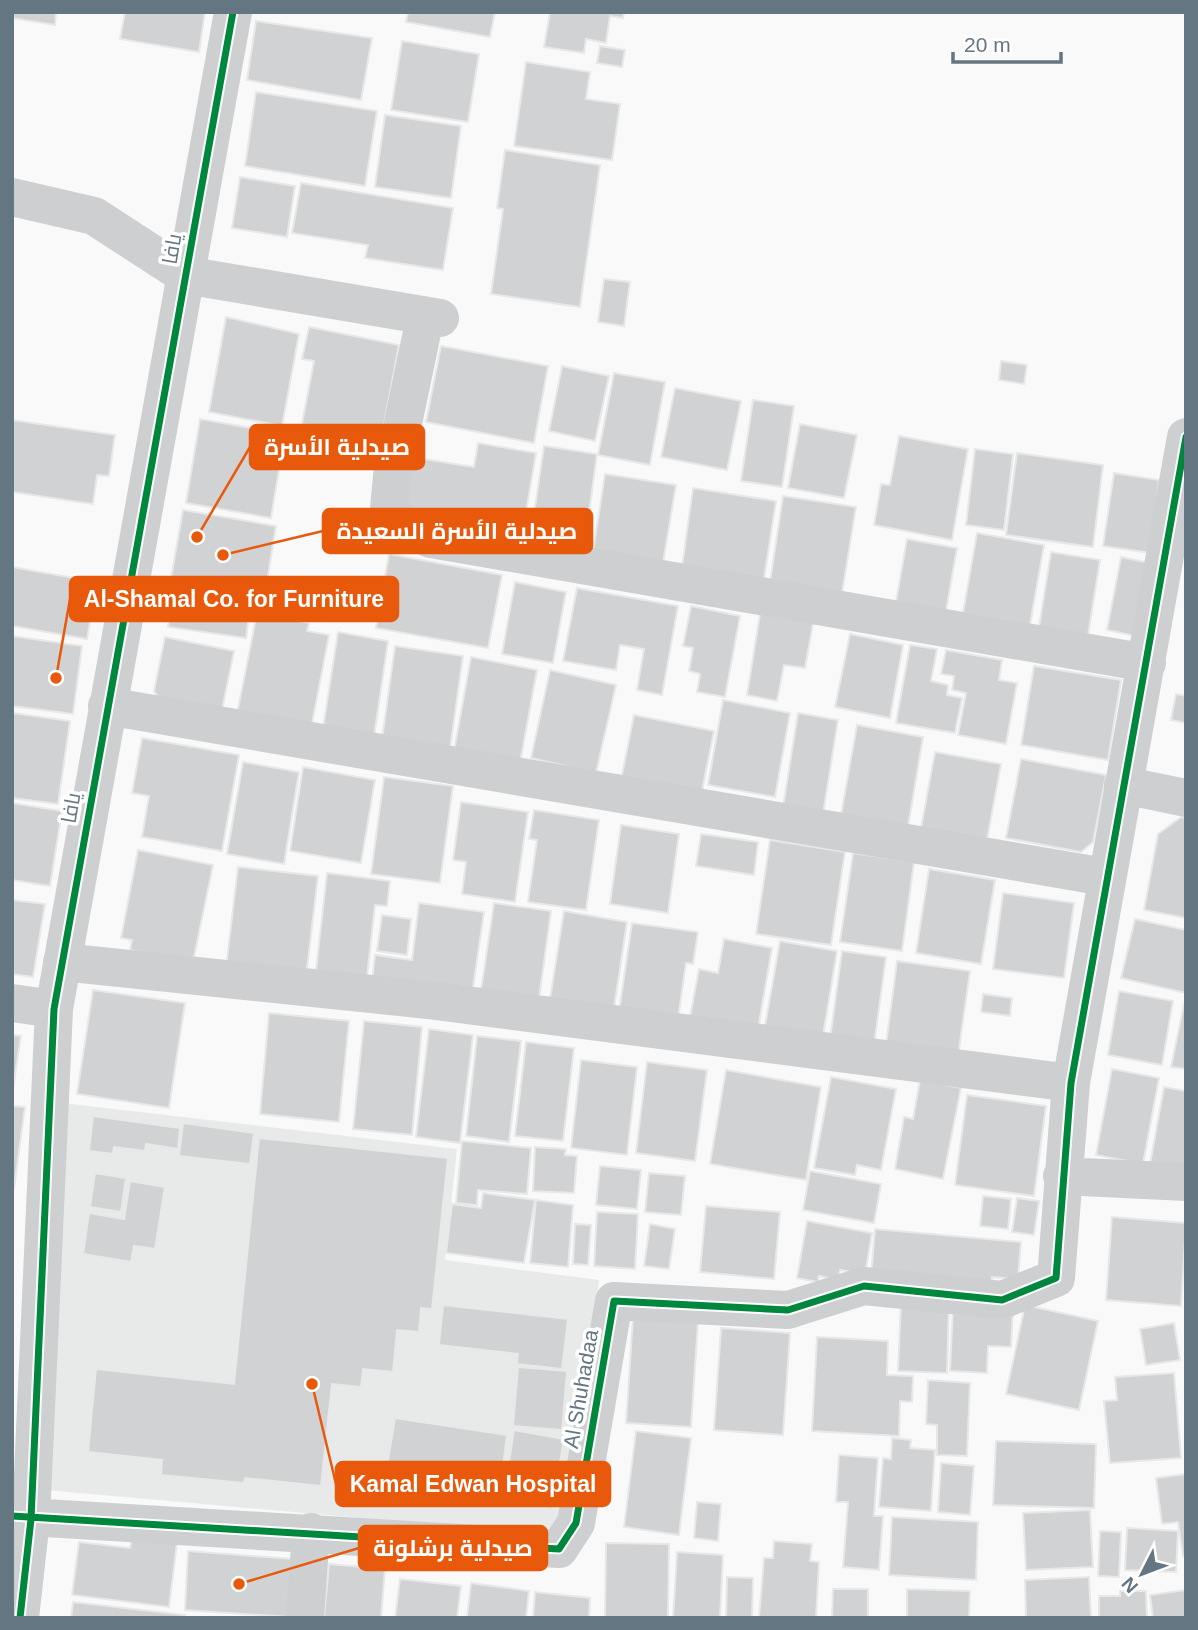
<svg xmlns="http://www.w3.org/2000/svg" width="1198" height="1630" viewBox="0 0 1198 1630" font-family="Arial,Cairo,sans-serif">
  <rect width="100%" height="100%" fill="#f9f9f9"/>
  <path fill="#e8e9e9" d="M54,1102L457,1149L445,1260L599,1280L565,1519L551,1535L35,1489Z"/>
  <path fill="#d0d2d3" stroke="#e8e8e8" stroke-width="2" d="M12,12H56L55,25L12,18Z
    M125,12H205L199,52L120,39Z
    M408,12H495L490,37L406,22Z
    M550,12H624L623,18L610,16L606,43L586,39L584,53L544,47Z
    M256,21L372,38L361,100L247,80Z
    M402,41L479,54L468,122L391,110Z
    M600,46L625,50L622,67L597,63Z
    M526,62L590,72L586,99L620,104L612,160L514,146Z
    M256,92L377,111L365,186L245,166Z
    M385,115L461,126L451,198L375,187Z
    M505,150L600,165L580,307L491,294L503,209L497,208Z
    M240,177L295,186L287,237L232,228Z
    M301,183L453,208L443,270L365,258L368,245L292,233Z
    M604,279L630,282L624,326L598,322Z
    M226,317L299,334L282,426L209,412Z
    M309,327L399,345L381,440L302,424L314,361L302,359Z
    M441,346L548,366L534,443L426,422Z
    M1001,361L1027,365L1024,384L999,380Z
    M562,366L609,376L595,441L549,431Z
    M614,373L665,382L650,465L598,455Z
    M675,388L741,401L727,470L661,457Z
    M753,400L794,406L782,487L741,481Z
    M200,419L285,434L271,518L186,503Z
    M12,420L115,435L109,476L97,475L93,504L12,492Z
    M800,424L857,435L844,498L788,488Z
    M899,436L968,449L952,540L874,525L881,484L890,485Z
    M478,443L536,453L522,536L408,518L405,456L474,467Z
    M544,446L597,454L584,550L530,542Z
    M975,449L1013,454L1004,530L966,525Z
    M1017,453L1103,465L1093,547L1006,535Z
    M1114,473L1159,480L1151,553L1103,546Z
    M605,474L676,485L663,563L593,552Z
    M693,488L776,501L764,579L682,567Z
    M783,496L856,507L842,593L770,582Z
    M183,510L276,526L264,600L170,584Z
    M977,533L1044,545L1030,625L963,613Z
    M907,539L957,548L946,611L896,602Z
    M1051,552L1100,560L1088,635L1039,627Z
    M389,554L502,575L488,648L376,628Z
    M1121,557L1159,565L1145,638L1107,630Z
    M12,567L97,582L87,639L12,626Z
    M515,582L566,592L553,663L502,654Z
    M577,588L678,606L662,695L637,690L644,649L620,645L616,670L563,661Z
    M172,596L250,607L246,638L168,627Z
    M691,606L740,616L725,697L697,692L700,674L689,671L693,648L683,646Z
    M257,613L309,623L307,631L329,635L311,729L237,714Z
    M760,614L813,623L805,668L784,665L777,701L747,695Z
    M338,632L388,641L374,737L323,728Z
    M850,634L903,645L890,718L835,707Z
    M12,636L82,646L73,714L12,706Z
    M165,637L234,651L220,720L166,708L154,691Z
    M910,645L937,649L931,681L948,685L947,695L962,698L955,733L896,723Z
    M395,646L463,656L450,749L382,739Z
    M946,650L1002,660L999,680L1017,683L1006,744L958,735L966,693L952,690L954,676L941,674Z
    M471,657L537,670L520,763L454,751Z
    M1034,666L1121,680L1108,760L1021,745Z
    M550,670L616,685L596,773L531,758Z
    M1176,694L1186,696V723L1171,720Z
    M723,700L790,713L775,797L708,785Z
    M12,713L70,721L58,804L12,798Z
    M798,713L838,720L823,814L783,807Z
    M634,715L714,731L701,796L621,780Z
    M857,725L923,737L908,827L841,815Z
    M142,738L239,755L222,851L142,837L149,796L132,793Z
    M935,752L1001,764L987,840L921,828Z
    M1021,759L1106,775L1093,842L1081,852L1006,838Z
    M243,762L299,772L284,864L227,854Z
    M303,767L375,780L361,863L290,851Z
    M384,777L453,786L440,883L371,874Z
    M461,802L528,812L515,902L462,894L466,862L453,860Z
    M12,803L62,811L50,886L12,880Z
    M534,810L599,820L586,910L528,902L537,840L529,839Z
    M1181,817L1186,818V918L1144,910L1158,834Z
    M621,825L679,834L668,913L610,904Z
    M701,834L758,842L754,875L696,866Z
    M770,840L845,852L831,945L756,934Z
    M138,850L213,865L193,962L130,950L132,940L121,938Z
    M853,853L914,862L902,951L840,942Z
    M238,867L318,876L306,977L226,968Z
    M929,869L995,880L981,964L916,953Z
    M327,873L390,881L387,906L375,905L366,986L315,979Z
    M1003,893L1074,903L1064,978L993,969Z
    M12,900L45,904L33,977L12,974Z
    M419,903L484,912L471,1002L371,989L375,955L412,960Z
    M494,903L551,911L538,1006L480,997Z
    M564,911L627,922L613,1015L549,1005Z
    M382,915L411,919L407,955L377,951Z
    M1135,919L1186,930V993L1121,978Z
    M632,923L698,932L693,964L686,963L677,1026L618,1018Z
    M724,939L772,948L758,1029L690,1017L699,969L718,973Z
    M780,941L837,951L823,1036L765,1026Z
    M842,951L886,957L874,1045L830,1039Z
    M897,961L970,971L958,1056L886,1045Z
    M93,990L185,1003L169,1108L77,1094Z
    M1119,991L1173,1001L1162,1065L1108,1055Z
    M983,994L1012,998L1010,1016L981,1012Z
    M1184,1004H1186V1069L1171,1067Z
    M269,1013L349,1021L339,1122L260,1114Z
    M364,1021L422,1027L412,1135L353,1129Z
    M429,1029L473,1035L460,1143L416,1137Z
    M12,1035L21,1036L12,1095Z
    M477,1036L521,1041L509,1142L466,1136Z
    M526,1042L574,1048L563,1141L515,1136Z
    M581,1060L637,1067L627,1155L571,1148Z
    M647,1062L707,1070L695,1161L636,1153Z
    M1112,1069L1159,1078L1143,1164L1096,1155Z
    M726,1070L821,1087L806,1180L710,1164Z
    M831,1077L896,1089L881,1170L857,1165L855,1175L814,1168Z
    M920,1080L961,1088L943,1179L895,1169L904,1117L913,1119Z
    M1164,1087L1186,1091V1171L1150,1164Z
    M967,1095L1046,1106L1034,1196L955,1185Z
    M12,1106L25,1107L14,1189H12Z
    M93,1116L180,1128L178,1149L146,1144L145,1151L114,1147L113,1154L89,1151Z
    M183,1123L254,1133L250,1164L179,1156Z
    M259,1138L448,1158L432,1309L421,1308L419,1332L397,1330L393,1372L363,1369L361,1387L332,1384L321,1486L245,1478L244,1483L161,1475L162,1460L88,1452L96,1369L234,1384Z
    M462,1141L531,1148L527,1194L478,1190L477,1205L456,1203Z
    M535,1147L566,1149L565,1155L577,1156L574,1193L533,1191Z
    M600,1166L641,1170L637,1209L596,1205Z
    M810,1171L881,1184L874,1223L803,1210Z
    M95,1173L126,1178L121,1212L90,1207Z
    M649,1173L685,1176L681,1215L645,1212Z
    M130,1181L165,1187L155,1249L134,1246L131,1262L83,1254L89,1213L124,1219Z
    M483,1193L535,1200L524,1263L446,1253L452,1204L481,1208Z
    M983,1196L1011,1199L1008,1229L980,1226Z
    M1017,1198L1039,1201L1034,1235L1012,1232Z
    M536,1200L573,1205L568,1267L530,1263Z
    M706,1206L780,1212L774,1279L700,1272Z
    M597,1212L638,1214L635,1269L594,1266Z
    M1112,1217L1186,1223L1181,1306L1106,1300Z
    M807,1221L872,1233L865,1274L840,1270L838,1280L819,1276L818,1282L797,1278Z
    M575,1224L591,1225L588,1265L573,1264Z
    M650,1224L675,1229L669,1269L644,1266Z
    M875,1229L1021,1242L1018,1279L992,1277L991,1286L871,1276Z
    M901,1302L949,1304L947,1373L898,1371Z
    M443,1305L568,1319L562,1369L517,1364L518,1354L439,1345Z
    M1025,1305L1098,1321L1079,1410L1006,1394Z
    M953,1307L1013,1310L1011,1347L988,1346L987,1373L950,1371Z
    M633,1317L698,1322L691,1427L626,1423Z
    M1174,1323L1180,1360L1146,1365L1140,1329Z
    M721,1328L790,1333L783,1435L714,1430Z
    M817,1337L888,1341L887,1375L913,1376L912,1402L900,1401L899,1436L812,1431Z
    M518,1367L567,1371L562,1430L513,1426Z
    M1174,1373L1181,1458L1110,1463L1104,1401L1117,1400L1115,1377Z
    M928,1380L970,1383L967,1456L937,1455V1425L926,1424Z
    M395,1418L507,1435L503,1466L498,1465L494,1496L385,1479Z
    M514,1430L564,1439L552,1509L497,1499L502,1468H508Z
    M636,1431L691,1438L679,1535L624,1527Z
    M892,1438L911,1440L910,1448L935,1450L931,1511L879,1507L883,1458L891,1459Z
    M996,1441L1096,1444L1094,1508L993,1505Z
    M839,1455L878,1458L874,1516H883L879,1570L843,1567L848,1502H836Z
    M941,1463L974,1466L970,1515L938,1512Z
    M1186,1474V1556H1183L1178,1522L1162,1524L1156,1478Z
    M697,1502L721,1504L718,1541L694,1538Z
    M1090,1510L1093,1567L1026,1570L1023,1513Z
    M892,1517L978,1522L976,1580L889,1575Z
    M1127,1528L1178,1531L1176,1572L1125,1570Z
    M1100,1531L1121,1532L1119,1577L1098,1576Z
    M132,1537L177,1543L169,1607L72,1595L79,1542L130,1548Z
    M774,1541L812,1544L810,1561L819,1562L816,1618H759L764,1558H773Z
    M606,1543L669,1544L668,1618H605Z
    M188,1551L293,1559L290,1617L185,1610Z
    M677,1552L723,1555L720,1618H673Z
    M329,1564L385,1569L381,1618H324Z
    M727,1577L753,1578L752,1618H726Z
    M1089,1577L1091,1618H1026L1025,1580Z
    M400,1579L461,1586L457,1618H395Z
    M471,1583L529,1591L526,1618H467Z
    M833,1589H868V1618H832Z
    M907,1589L970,1591L969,1618H907Z
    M1186,1590V1618H1153L1150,1595Z
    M1120,1591H1146L1147,1618H1099V1596H1120Z
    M535,1592L590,1598L589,1618H533Z
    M73,1602L185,1615L184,1618H71Z"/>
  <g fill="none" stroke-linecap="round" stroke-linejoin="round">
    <path stroke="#cecfd0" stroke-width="38" d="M12,197L94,216L185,275L440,318
      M425,318L392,476L389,509L403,527L431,539L1147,663
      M107,706L1105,877
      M1123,785L1186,798
      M62,962L428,1000L1071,1083
      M12,1003L54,1009
      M1062,1176L1186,1182
      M12,1516L559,1549L576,1523L614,1301L788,1310L864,1286L1002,1300L1056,1278L1071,1083L1186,437
      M20,1618L31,1519L54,1009L233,12
      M305,1618L311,1532"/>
    <g stroke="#fff" stroke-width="11">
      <path id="cycleway" d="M12,1516L559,1549L576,1523L614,1301L788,1310L864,1286L1002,1300L1056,1278L1071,1083L1186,437
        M20,1618L31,1519L54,1009L233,12"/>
    </g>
    <use href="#cycleway" stroke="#00873e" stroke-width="7"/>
  </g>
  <g text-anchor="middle" stroke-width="7" stroke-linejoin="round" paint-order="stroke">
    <g font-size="21" fill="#657683" stroke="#fff">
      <text transform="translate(172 249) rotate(-80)" y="7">يافا</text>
      <text transform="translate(71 808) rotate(-80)" y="7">يافا</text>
      <text transform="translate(581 1389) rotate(-80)" y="7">Al Shuhadaa</text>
    </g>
  </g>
  <path fill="none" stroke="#e8590c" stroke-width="2.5" d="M197 537L250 447M223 555L323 531M56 678L70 599M312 1384L336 1484M239 1584L359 1548"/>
  <g fill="#e8590c" stroke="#fff" stroke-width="2.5">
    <circle cx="197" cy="537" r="7"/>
    <circle cx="223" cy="555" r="7"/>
    <circle cx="56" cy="678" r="7"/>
    <circle cx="312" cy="1384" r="7"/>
    <circle cx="239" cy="1584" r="7"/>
  </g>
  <g fill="#e8590c" stroke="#e8590c" stroke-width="2.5">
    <rect x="250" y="425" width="174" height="44" rx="7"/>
    <rect x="323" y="509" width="269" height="44" rx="7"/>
    <rect x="70" y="577" width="328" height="44" rx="7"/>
    <rect x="336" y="1462" width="274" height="44" rx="7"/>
    <rect x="359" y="1526" width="188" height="44" rx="7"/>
  </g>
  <g font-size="23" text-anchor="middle" font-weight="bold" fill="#fff">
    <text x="337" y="455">صيدلية الأسرة</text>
    <text x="457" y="539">صيدلية الأسرة السعيدة</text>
    <text x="234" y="607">Al-Shamal Co. for Furniture</text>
    <text x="473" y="1492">Kamal Edwan Hospital</text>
    <text x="453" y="1556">صيدلية برشلونة</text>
  </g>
  <rect width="1198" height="1630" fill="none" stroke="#657683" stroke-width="28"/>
  <g transform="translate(1142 1574) rotate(228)" stroke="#ffffff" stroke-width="5" paint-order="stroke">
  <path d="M0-5L12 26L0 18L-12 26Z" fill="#657683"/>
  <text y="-10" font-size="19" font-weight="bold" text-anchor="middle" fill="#657683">N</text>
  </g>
  <path d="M953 52v10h108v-10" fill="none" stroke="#657683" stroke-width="3.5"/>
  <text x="964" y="52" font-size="21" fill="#657683" stroke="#ffffff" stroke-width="5" paint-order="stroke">20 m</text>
</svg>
